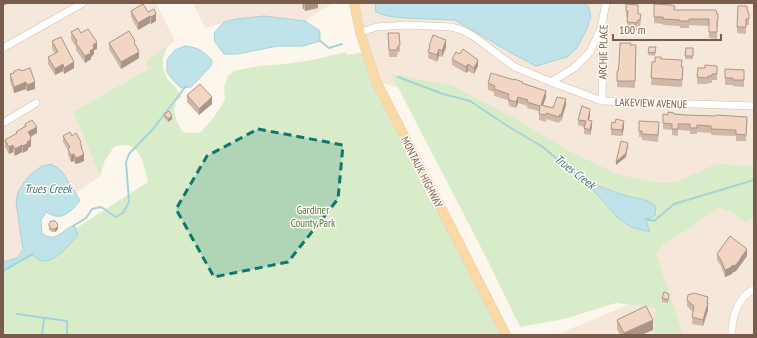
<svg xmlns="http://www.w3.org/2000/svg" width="757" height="338" viewBox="0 0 757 338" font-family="'PT Sans Narrow',sans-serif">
  <rect width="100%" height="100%" fill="#fdf6ec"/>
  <path fill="#f5e8da" d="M3,3H156L175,41L146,61L148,69L73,112L100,176L76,193L70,185L66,176L18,192L16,203L23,250L17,258L3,262Z
    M193,3H333L305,21L264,16L236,19L205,28Z
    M355,3H754V335H555L631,304L534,174L532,129L376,81Z"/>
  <path fill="#d8ecc9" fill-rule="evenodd" d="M167,46L163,58V68L168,80L176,88L182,97C181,98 178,99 177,101C171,111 177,124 183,132L192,133L201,132L214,117L225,100L224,87L228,76L234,71L259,66L284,64L312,60L346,52L347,55L366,52L506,335H3V271L81,225L148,182C145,169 142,145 124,145C121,145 117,146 114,147L105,160L100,176L73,112L148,69L146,61Z
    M391,74L453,86L514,118L571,152L619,175L661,183L677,182L716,164L754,166V217L746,223L733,213L718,207L692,227L663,244L656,254L683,335H654L655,308L616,303L564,319L520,327L488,261ZM587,182L627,196L654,215L646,220L650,231L631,227L618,218Z"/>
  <path fill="#bfe3e8" stroke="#a5d3da" d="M375,3H581L588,6L591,16L586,31L576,49L567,57L536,66L513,54L455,20L406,18L387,16L376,12Z
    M264,16L305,21L320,31V41L303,46H278L237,54H224L215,42L214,33L224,22L236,19Z
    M185,46C200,48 201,50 212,60L211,66L191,87L181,88L173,80L167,72V60L175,50Z
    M51,164C61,169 64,174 69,183C73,189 77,194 80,201C73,209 66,218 55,216C52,215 48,213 46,212L41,220L42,233C55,244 62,230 74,225L78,235C69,244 55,265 40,260C37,259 34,256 32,254L3,271V262L17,258L23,250L16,203L18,192L24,182L32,173L42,166Z
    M586,182C600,186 613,192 627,196C639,199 647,198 656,207L655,215L646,220L650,232L631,227L618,218Z"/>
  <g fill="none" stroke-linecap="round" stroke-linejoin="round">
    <path stroke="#a5d3da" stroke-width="2" d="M319,40L329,48L342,44
      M398,77L443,94L470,101L509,127L543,147L564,165L587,182
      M645,219L654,221L674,204L754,180
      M73,226L86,218L92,209L101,207L116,217L123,213L129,202L126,162L129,154L153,129L186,86
      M3,271L33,254
      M17,314L67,321V335
      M42,335L44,318"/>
    <g stroke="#d1beb0" stroke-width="8">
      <path id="minor" d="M360,32L377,27L406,25L452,27L464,31L473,36L515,67L551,82L574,68L590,52L601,28
        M3,48L83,3
        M551,82L602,101L754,106
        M602,101L603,52L601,28L606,3
        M3,123L36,103
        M732,335C731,318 738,297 754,289"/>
    </g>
    <g stroke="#dad1cd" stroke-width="10">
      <path id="major" d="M354,3L360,32L376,81L506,335"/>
    </g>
    <use href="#minor" stroke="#fff" stroke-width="7"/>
    <use href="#major" stroke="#fbd9a5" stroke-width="9"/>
  </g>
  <path fill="#d1b7a8" d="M302,3H318V8L305,11L304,9H303Z
    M675,10L718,14V27H717V39L709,38V26L689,25V28H680V26L663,25V24L654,23V17Z
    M747,10L748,13H749V25H746V34L737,33V27Z
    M131,11L148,12L156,21L151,24L150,23L138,30L131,17Z
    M626,11L638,14L641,21L640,27L638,26L637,30L627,29V17H626Z
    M71,32L81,33L97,49L94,50V54L91,57V59L85,63L76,50V47L71,39Z
    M388,40L400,45V52H398L397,57H389Z
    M52,41L74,68L64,74L63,71L55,75L48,64V57L55,54L52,48Z
    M109,43L135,44L139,58L121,69L109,49Z
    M630,45L636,52L635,88L617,87V71H618Z
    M429,46L446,47L442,57L439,56L437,62L428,58Z
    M649,47H656L655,56L648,55Z
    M686,48H693V59H685Z
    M460,54L473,57L478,66L474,74L468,71L466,73L452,65V59Z
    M661,59L682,67L683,73L682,87L651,85L652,62H655Z
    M717,66V80H712V83H708V84H697L698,68H705Z
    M725,69L744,70V87L733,86V85H725Z
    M14,71H21L35,89L27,91L26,89L14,93L10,81V74L14,73Z
    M514,80L523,83L546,97L543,105L553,108L566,105L561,121H560L559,123L546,119V122L539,120V111L527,108V106L518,103L516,108L509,106L508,100L494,96V92L488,90V83Z
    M187,95L212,104L199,115L187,102Z
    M164,114L172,119L168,122L164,117Z
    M674,114L747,124L746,141H736V136L711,135V133L697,132V134H690V131L678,130V136L672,135V130L663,129V123Z
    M590,115L589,121L592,127L590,135L584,134V127L578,125V120Z
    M615,123L624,128L622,136L611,135V129Z
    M25,124L37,133L31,137V146L28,148V150L23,153L22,152L15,156L13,152L9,154L5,147V140L16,134V132L25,126Z
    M659,128L658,142L642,140V137H639V131Z
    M63,136H72L81,145L84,161L77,164V163L75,164L74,161L71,162L68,155V150L63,142Z
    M49,224L58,229L55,232H52L49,230Z
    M717,254L747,256L736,271L732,273V274L725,277L721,266L717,260Z
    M669,297L668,303L662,302V298Z
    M708,297V310L703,326L692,324L693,312L687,306V300Z
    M617,320L653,330L641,335H620L617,329Z"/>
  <path fill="#aa9588" d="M3,3H7V4L3,6Z
    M303,3H304V9H303Z
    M312,3H318V8L305,11V5Z
    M156,14V21L151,24V17Z
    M150,16V23L138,30V23Z
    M446,40V47L442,57V51Z
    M97,42V49L94,50V54L91,57V59L85,63V56L93,45Z
    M439,49V56L437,62V55Z
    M139,52V58L121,69V62Z
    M478,60V66L474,74V68Z
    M74,62V68L64,74V68Z
    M63,64V71L55,75V69Z
    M468,64V71L466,73V67Z
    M26,82V89L14,93V87Z
    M35,82V89L27,91V85Z
    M546,91V97L541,111V105Z
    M212,97V104L199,115V109Z
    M518,97V103L516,108V102Z
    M566,99V105L561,121V115Z
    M590,109V115L588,126V120Z
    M172,116V119L168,122V119Z
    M592,121V127L590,135V130Z
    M624,121V128L622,136V130Z
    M37,127V133L28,138V132Z
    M31,137V146L28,148V150L23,153V146Z
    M628,143V146L626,157L616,165V162Z
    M13,145V152L9,154V147Z
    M22,145V152L15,156V149Z
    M74,154V161L71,162V155Z
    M84,154V161L77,164V158Z
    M77,157V163L75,164V158Z
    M58,226V229L55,232V229Z
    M747,249V256L736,271L732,273V274L725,277V270L731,266Z
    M708,297V310L703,326V320Z
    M653,320V330L641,335H624V333Z"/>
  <path fill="#f3d5c3" stroke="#aa9588" d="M304,3H312L305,5Z
    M143,4L148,12L154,9L156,14L151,17L150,16L138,23L131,11Z
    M626,4L638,5V14H641L640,20H638L637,23L627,22L628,11H626Z
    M654,4L672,5V6H675L674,10H716L717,14H718V20H717V32H709V19H689V21H680V20L663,19V17H654Z
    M738,6H747V10H748V13H749V19H746V27H737Z
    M78,28L81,33L88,29L97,42L93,45L94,48L90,51L91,53L85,56L76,43L77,41L71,32Z
    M129,31L135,41L134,42L139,52L121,62L109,43Z
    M388,33H399L400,45L398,46L397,50H389Z
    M433,35L446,40L442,51L439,49L437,55L428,52L430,46H429Z
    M61,37L74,62L64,68L63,64L55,69L48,57L58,52L52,41Z
    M620,43H631L630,45H636L635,81H617V71H618L619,64Z
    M649,47H656L655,53L648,52Z
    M686,48H693V56H685Z
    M463,49L478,60L474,68L468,64L466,67L452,59L456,52L460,54Z
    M655,57H661V59L682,60L681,67H683L682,80L651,78L652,62H655Z
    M705,65L717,66V74H712V76H708V78L697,77L698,68H705Z
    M30,68L35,82L27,85L26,82L14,87L10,74L14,73V71L20,69L21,71Z
    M725,69L744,70V80H733V78H725Z
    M491,73L514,80V79L523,82L522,83L546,91L541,105L553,108L557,97L566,99L561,115L560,114L559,117L546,113V115L539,114L540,106L527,102L528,100L518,97L516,102L509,100V98L508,97L509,94L494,89L495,86L488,83Z
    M200,84L212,97L199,109L187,95Z
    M582,106L590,109L588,120L592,121L590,130L584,128L586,121L578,120Z
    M169,111L172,116L168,119L164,114Z
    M668,112L674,113V114L687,115L715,116L716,115L747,117L746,135L736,134V130L711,129V126L697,125V128H690V124H678V129H672V124L663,123V114L668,115Z
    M616,119L624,121L622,130L611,129L612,122L615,123Z
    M32,120L37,127L28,132L31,137L30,138L31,140L27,142L28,143L23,146L22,145L15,149L13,145L9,147L5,140L17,133L16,132L26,126L25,124Z
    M639,121L659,122L658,135L642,134V131H639Z
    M70,132L72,136L76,133L81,142L80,143L82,147H81L84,154L77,158V157L75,158L74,154L71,155L68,149L70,147L63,136Z
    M621,141L628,143L626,153L616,162Z
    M51,221H55L57,223L58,226L55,229H52L49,226V224Z
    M730,236L747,249L736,265L731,266L732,267L725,270L721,260L717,254Z
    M664,292L669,294L668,300L662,298Z
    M694,293L708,297L707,303H708L703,320L692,317L694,306L687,300L688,295Z
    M646,306L653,320L624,333L617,320Z"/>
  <path fill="#0f766e" fill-opacity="0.2" stroke="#0f766e" stroke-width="3" stroke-dasharray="8 5" stroke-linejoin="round" d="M258,129L343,145L338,199L288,262L214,277L176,209L207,156Z"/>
  <g text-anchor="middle" stroke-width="3" stroke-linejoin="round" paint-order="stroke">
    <g font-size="11" fill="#7a5c4d" stroke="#fffaf3">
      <text transform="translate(603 52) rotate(-89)" y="4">ARCHIE PLACE</text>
      <text transform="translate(651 103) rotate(2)" y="4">LAKEVIEW AVENUE</text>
      <text transform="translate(422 172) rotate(63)" y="4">MONTAUK HIGHWAY</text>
    </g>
    <g font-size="11" fill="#537a41" stroke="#fffaf3">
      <text x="313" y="214">Gardiner<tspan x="313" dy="13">County Park</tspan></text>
    </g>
    <g font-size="12" font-style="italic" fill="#437c86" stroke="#fffaf3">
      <text transform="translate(575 172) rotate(38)" y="4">Trues Creek</text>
      <text x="48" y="193">Trues Creek</text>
    </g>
  </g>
  <rect width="757" height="338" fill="none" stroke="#7a5c4d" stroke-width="8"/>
  <path d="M613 34v6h108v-6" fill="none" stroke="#7a5c4d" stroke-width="2"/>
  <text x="619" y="34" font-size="12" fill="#7a5c4d" stroke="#fffaf3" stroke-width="3" paint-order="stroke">100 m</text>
</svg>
